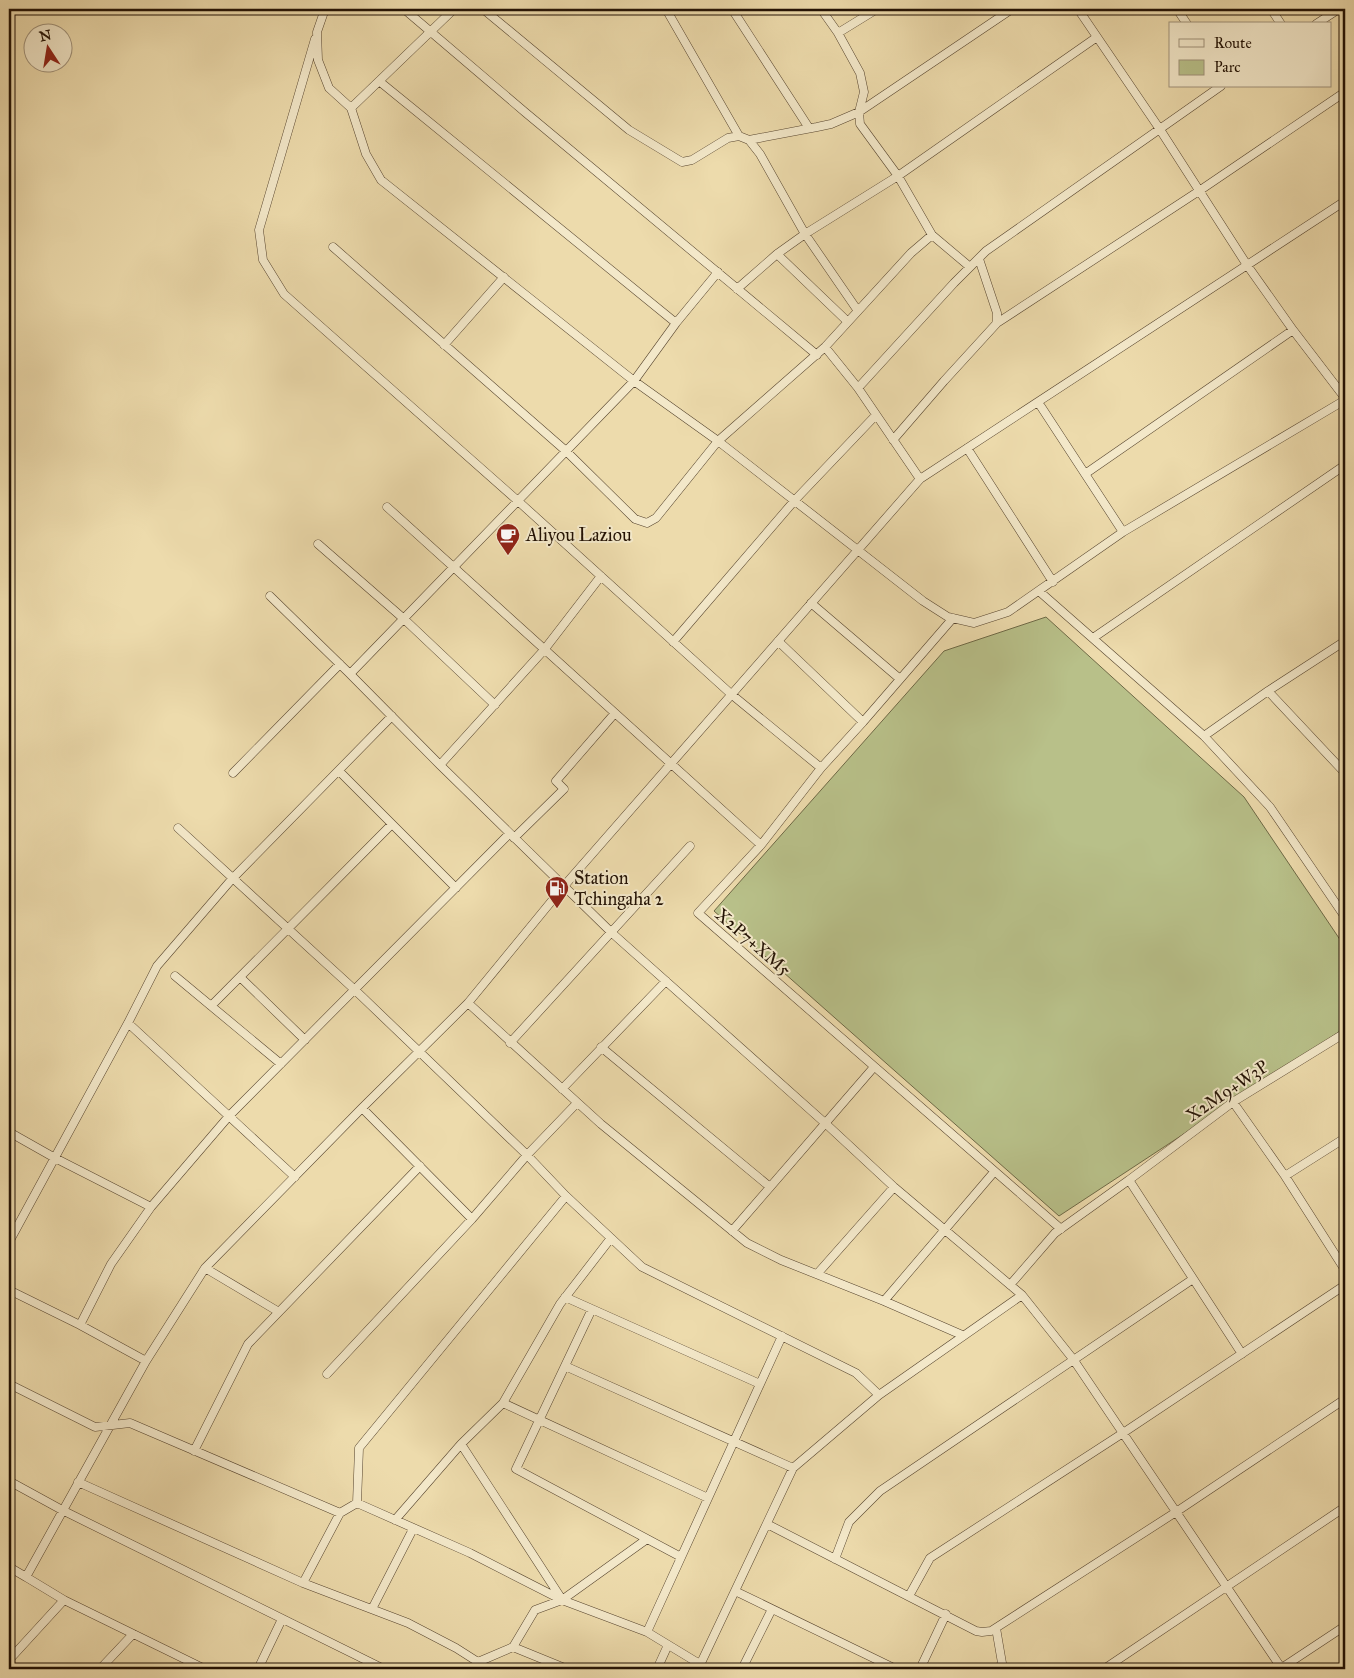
<svg xmlns="http://www.w3.org/2000/svg" width="1354" height="1678" viewBox="0 0 1354 1678" font-family="'IM FELL Great Primer',serif">
  <rect width="100%" height="100%" fill="#eddbac"/>
  <filter id="stains"><feTurbulence type="fractalNoise" baseFrequency=".004" numOctaves="4"/><feColorMatrix values="0 0 0 0 .2 0 0 0 0 .09 0 0 0 0 .02 0 0 0 .5 -.17"/></filter>
  <radialGradient id="worn" r=".72"><stop offset=".6" stop-color="#630" stop-opacity="0"/><stop offset="1" stop-color="#630" stop-opacity=".3"/></radialGradient>
  <path fill="#b8c089" stroke="#6e6946" d="M1046,617L1244,797L1345,947V1028L1059,1216L714,911L944,651Z"/>
  <g fill="none" stroke-linecap="round" stroke-linejoin="round">
    <g stroke="#56442e" stroke-width="9">
      <path id="minor" d="M325,9L317,32L318,60L329,88L351,108L366,154L381,180L634,381L718,441L923,601L948,617L974,623L1008,612L1123,532L1345,400
        M404,9L526,113L817,355
        M483,9L629,130L682,162L692,160L728,138L739,136L749,140L760,154L805,234L858,311
        M666,9L739,136
        M732,9L809,128
        M821,9L838,33L860,73L864,92L859,112L860,124L898,176L932,235L970,267
        M1078,9L1159,128L1247,265L1293,330L1345,398
        M1177,9L1187,24
        M1271,9L1281,24
        M1316,24L1339,9
        M838,33L877,9
        M315,39L259,230L263,260L284,294L518,501L731,694L821,768
        M379,81L676,323
        M351,108L454,9
        M749,140L817,127L831,124L859,112L1012,9
        M333,247L566,451L635,519L647,523L656,518L718,441L825,347L911,253L932,235
        M777,254L848,322
        M718,272L676,323L634,381L350,674L440,765L612,933L825,1123L894,1187L1022,1295L1073,1359L1282,1669
        M737,289L777,254L805,234L898,176L1097,37
        M997,323L1199,191L1345,92
        M444,345L504,277
        M825,347L858,388L920,479
        M858,388L954,283L986,251L1221,86
        M1038,402L1123,532
        M893,440L944,381L997,323V313L979,259
        M967,448L1053,582
        M1085,474L1293,330
        M387,507L761,845
        M318,544L404,619L495,705
        M1040,592L1204,736L1268,691L1345,773
        M270,596L350,674
        M811,603L900,679
        M953,618L863,722L821,768L761,845L698,913L1061,1229
        M1093,638L1345,465
        M778,641L863,722
        M673,642L795,500L876,415
        M1268,691L1345,641
        M1204,736L1270,807L1345,917
        M440,765L544,650L601,576
        M339,771L456,888
        M233,773L340,664
        M178,828L355,990L527,1155L566,1196L642,1267L856,1373L879,1395
        M514,838L564,789L556,781L615,713
        M175,976L281,1064
        M240,977L305,1040
        M468,1003L601,1124L747,1243L781,1260L884,1301L962,1335
        M211,1006L392,824
        M128,1023L295,1177
        M510,1043L690,846
        M601,1047L770,1187
        M562,1089L666,981
        M1233,1102L1285,1176L1345,1270
        M362,1108L472,1219
        M9,1132L55,1158L151,1207
        M1285,1176L1345,1138
        M1129,1180L1233,1102L1345,1033
        M732,1231L874,1067
        M9,1242L128,1023L157,966L232,879L392,716
        M205,1268L279,1312
        M818,1273L894,1187
        M1010,1285L1055,1233L1129,1180L1242,1354
        M9,1290L80,1325L146,1361
        M565,1297L760,1384
        M884,1301L994,1172
        M592,1309L516,1469L681,1557
        M80,1325L111,1264L151,1207L229,1116L509,834
        M565,1366L793,1468
        M327,1374L472,1219L527,1155L577,1103
        M9,1384L95,1427L130,1423L340,1513L357,1503L470,1553L562,1600L647,1632L708,1669
        M503,1403L708,1498
        M461,1444L561,1598
        M194,1451L248,1344L420,1166
        M9,1481L62,1510L384,1669
        M78,1482L303,1583L408,1623L456,1648L478,1662
        M357,1503L359,1448L566,1196
        M395,1520L461,1444L503,1403L560,1304L611,1238
        M767,1524L976,1631L982,1632L991,1631L1176,1512L1345,1399
        M835,1559L849,1522L880,1491L1193,1279
        M9,1567L26,1577
        M303,1583L340,1513
        M735,1591L896,1669
        M909,1596L930,1558L1123,1433L1345,1285
        M372,1609L413,1529
        M996,1628L1002,1663L998,1669
        M647,1632L782,1336
        M513,1647L567,1669
        M9,1660L64,1600
        M700,1665L793,1468L879,1395L1022,1295
        M100,1669L133,1634
        M205,1669L64,1600L26,1577L146,1361L205,1268L362,1108L468,1003L564,886L920,479L1345,201
        M258,1669L282,1619
        M475,1669L478,1662L513,1647L535,1610L562,1600L647,1539
        M657,1669L668,1645
        M742,1669L772,1609
        M920,1669L946,1614
        M1104,1669L1345,1507
        M1280,1669L1345,1626"/>
    </g>
    <use href="#minor" stroke="#f3e8c9" stroke-width="8"/>
  </g>
  <defs>
    <g id="cafe-pin" transform="scale(1.25)"><path d="M0 17L-7.5 6A9.5 9.5 0 1 1 7.5 6Z" fill="#8f2418" stroke="#f3e8c9"/><path d="M-5.5-4.5H6V0H3Q3 3.5 0 3.5H-2.5Q-5.5 3.5-5.5 0ZM3-3.2v2h1.7v-2ZM-6 4.5H4V6H-6Z" fill="#fff"/></g>
    <g id="fuel-pin" transform="scale(1.25)"><path d="M0 17L-7.5 6A9.5 9.5 0 1 1 7.5 6Z" fill="#8f2418" stroke="#f3e8c9"/><path d="M-5.5-6h7V0h2V4h1.3V-2.5L3-4.5l.8-.8L6-3V5H2.5V1h-1V6h-7ZM-4.2-4.7v3.2H.2V-4.7Z" fill="#fff"/></g>
  </defs>
  <g fill-rule="evenodd">
    <use href="#cafe-pin" x="508" y="535"/>
    <use href="#fuel-pin" x="557" y="888"/>
  </g>
  <g text-anchor="middle" stroke-width="4" stroke-linejoin="round" paint-order="stroke">
    <g font-size="18" fill="#231204" stroke="#f3e8c9" text-anchor="start">
      <text x="526" y="541">Aliyou Laziou</text>
      <text x="574" y="884">Station<tspan x="574" dy="21">Tchingaha 2</tspan></text>
    </g>
    <g font-size="18" fill="#231204" stroke="#f3e8c9">
      <text transform="translate(753 942) rotate(41)" y="6">X2P7+XM5</text>
      <text transform="translate(1227 1091) rotate(-34)" y="6">X2M9+W3P</text>
    </g>
  </g>
  <rect width="1354" height="1678" fill="none" stroke="#eddbac" stroke-width="30"/>
  <rect x="10" y="10" width="1334" height="1658" fill="none" stroke="#231204" stroke-width="2.5"/>
  <rect x="15" y="15" width="1324" height="1648" fill="none" stroke="#231204"/>
  <rect x="1169" y="22" width="162" height="65" fill="#f3e8c9" stroke="#a0927a"/>
  <rect x="1179" y="39" width="25" height="8" fill="#f3e8c9" stroke="#a0927a"/>
  <text x="1214" y="48" font-size="15" fill="#231204">Route</text>
  <rect x="1179" y="60" width="25" height="15" fill="#b8c089" stroke="#a0927a"/>
  <text x="1214" y="72" font-size="15" fill="#231204">Parc</text>
  <g transform="translate(48 48) rotate(348)"><circle r="24" fill="#f3e8c9" stroke="#a0927a"/>
  <path d="M0-4L9 19L0 12L-9 19Z" fill="#8f2418"/>
  <text y="-8" font-size="14" font-weight="bold" text-anchor="middle" fill="#231204">N</text>
  </g>
  <rect width="100%" height="100%" filter="url(#stains)"/>
  <rect width="100%" height="100%" fill="url(#worn)"/>
</svg>
